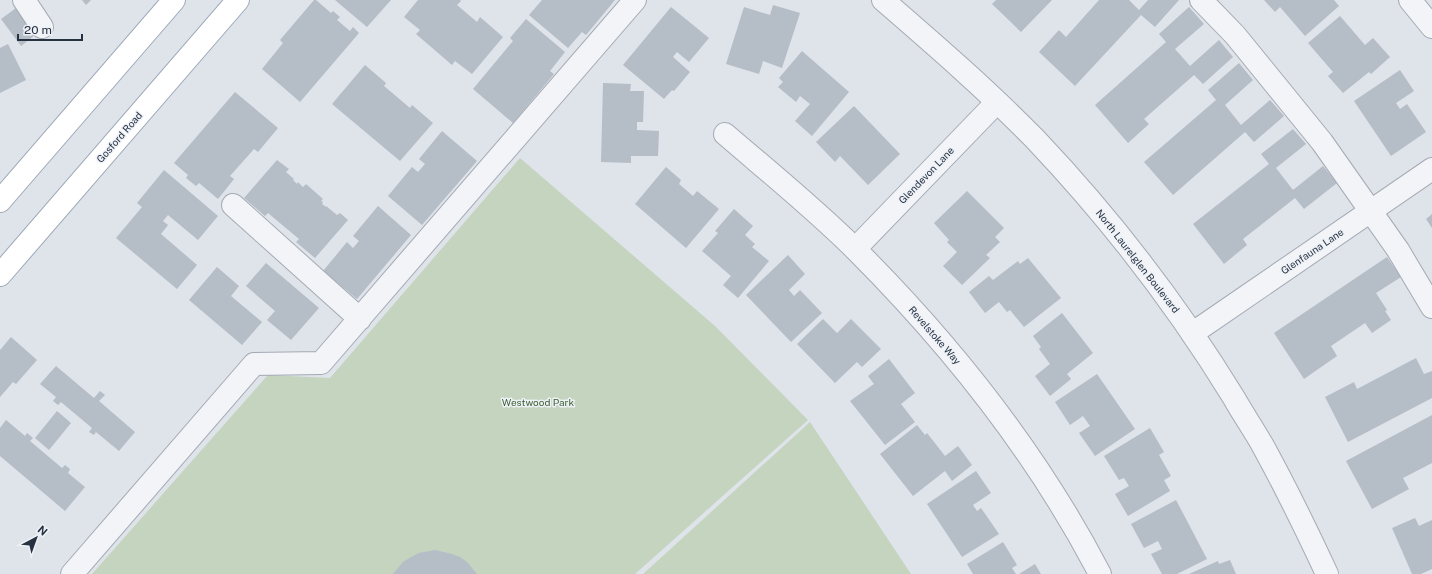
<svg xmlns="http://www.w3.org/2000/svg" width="1432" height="574" viewBox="0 0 1432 574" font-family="'Public Sans',sans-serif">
  <rect width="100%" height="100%" fill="#dfe3ea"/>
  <path fill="#c5d4bf" d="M520,158L715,326L808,420L635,574H92L268,375L330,378Z
    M810,422L911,574H643Z"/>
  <path fill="#b5bdc7" d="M82,0H91L86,5Z
    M314,0H316L331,13L333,11L340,17L337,20L350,31L353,27L359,33L300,102L262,69L283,43L280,40Z
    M335,0H391L367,27Z
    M418,0H460L461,1L457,5L477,22L480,17L503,37L472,74L455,61L452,65L416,34L420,30L404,17Z
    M542,0H615L586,35L582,32L568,48L529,15Z
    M996,0H1052L1021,32L992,4Z
    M1099,0H1129L1139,10L1148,0H1179L1155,27L1141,15L1075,86L1039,52L1059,30L1066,37Z
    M1264,0H1334L1339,6L1305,36L1280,7L1275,12Z
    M773,5L800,13L782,68L763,61L759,74L726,64L744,7L770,15Z
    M671,7L709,38L689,62L677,52L673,57L690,72L674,91L672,90L664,99L623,65Z
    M1189,7L1204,24L1175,49L1190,66L1219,40L1233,57L1203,84L1194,75L1144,119L1149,124L1128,143L1095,105L1166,42L1159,34Z
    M16,8L35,35L21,46L1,19Z
    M1340,16L1365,45L1373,38L1390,57L1371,74L1369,72L1343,93L1328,76L1333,72L1308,43Z
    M526,19L565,52L550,71L554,74L513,123L473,89L513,41L510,38Z
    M8,44L26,80L0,93V48Z
    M802,51L849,92L812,136L795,121L810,104L800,96L796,102L778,87L783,82L779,78Z
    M1239,63L1253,80L1225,105L1241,125L1270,100L1284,116L1254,142L1245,132L1173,195L1144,162L1216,100L1208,90Z
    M365,65L386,83L384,86L410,108L412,105L433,123L400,161L332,104Z
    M1400,70L1414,91L1396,103L1400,109L1407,104L1426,132L1391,156L1354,101Z
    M603,83L631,84L630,91H644L643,122H637V130L659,131L658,156H631V163L601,162Z
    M235,92L278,128L258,152L254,149L230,176L234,179L218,199L199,183L196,186L186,178L188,175L174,163Z
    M854,106L900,154L868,185L840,156L835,162L816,142Z
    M1293,129L1306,144L1276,168L1293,190L1323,166L1337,183L1304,209L1295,198L1243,239L1247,245L1224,264L1193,224L1269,164L1261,154Z
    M442,131L477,161L422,225L388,196L412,167L418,172L425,164L419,159Z
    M277,160L289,169L286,172L294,179L293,180L297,184L298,182L303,187L306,184L323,199L321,201L323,202L322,204L326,207V206L337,215L340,213L348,220L315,258L296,242L299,239L268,213L265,216L244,198Z
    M666,167L681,180L679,184L693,196L697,191L719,209L686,248L635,204Z
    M164,170L218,216L198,240L168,215L163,221L168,225L161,234L197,265L177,289L116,238L142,207L137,203Z
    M967,191L1004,228L995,237L1000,242L986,255L990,258L962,285L943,266L957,252L947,242L949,240L934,223Z
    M378,206L411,235L357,299L323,271L347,242L353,248L359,241L353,236Z
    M734,209L753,226L745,235L755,244L752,247L769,261L738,298L723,285L731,276L702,251L718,233L715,231Z
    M1432,214V228L1426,219Z
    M788,255L805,274L789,290L794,296L800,290L822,313L791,342L746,295Z
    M1387,257L1401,277L1376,293L1387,310L1385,311L1391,320L1372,333L1365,323L1331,346L1337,356L1304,379L1274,333Z
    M1028,258L1061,298L1024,327L1010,310L1007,312L999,302L985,313L969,292L989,276L993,280L1018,261L1020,264Z
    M266,263L319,308L291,340L267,320L275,311L246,286Z
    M217,267L239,286L231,296L262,322L242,345L189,300Z
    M1062,313L1093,353L1067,374L1071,379L1050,396L1035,376L1050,364L1039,349L1041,347L1033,336Z
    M823,319L837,333L851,319L881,349L862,367L857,362L835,383L797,344Z
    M11,337L37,360L16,384L13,382L0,397V350Z
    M1416,358L1424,374L1432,371V398L1348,442L1325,397L1354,382L1357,389Z
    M889,359L915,393L901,404L915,422L885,445L850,401L874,384L868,376Z
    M56,366L94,398L100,391L105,395L99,401L135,432L119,451L96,432L94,435L89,432L92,428L61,402L58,405L53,401L56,397L40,384Z
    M1097,374L1135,429L1095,456L1079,433L1090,426L1083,416L1070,425L1055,402Z
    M57,411L71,423L49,450L35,438Z
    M1432,415V463L1403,478L1409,489L1372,509L1346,461Z
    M6,420L25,436L27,433L33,438L30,441L62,468L65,465L70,469L68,473L85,487L65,511L0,456V428Z
    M917,425L925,435L927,433L945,456L958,446L972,465L952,481L945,471L913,496L880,454Z
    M1150,428L1164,452L1159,455L1171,476L1164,480L1170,491L1128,516L1115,494L1129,486L1124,478L1119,480L1104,456Z
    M976,471L991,493L973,505L977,511L981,508L999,534L962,557L927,504Z
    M1176,500L1207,559L1177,574H1162L1151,554L1162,549L1158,541L1144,548L1131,524Z
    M1415,518L1419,526L1432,520V569L1421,574H1412L1392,528Z
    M1003,542L1017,565L1012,568L1016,574H973L967,564Z
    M435,550L452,554L460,557L467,562L477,574H393L403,562L411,557L419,553Z
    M1230,560L1236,574H1189L1218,561L1219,564Z
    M1035,564L1041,574H1019Z"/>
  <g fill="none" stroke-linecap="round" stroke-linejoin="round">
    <g stroke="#a4aab4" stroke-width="24">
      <path id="minor" d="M24,0L42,27
        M883,0C935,45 987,90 1035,139C1110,218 1177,305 1234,398C1243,414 1254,430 1263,446C1286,488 1307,531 1327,574
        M1201,0L1235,35L1322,142L1398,250L1432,307
        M1410,0L1432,27
        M725,134C769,172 815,209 856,250C952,346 1037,453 1100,574
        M233,205L360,319
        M855,249L997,102
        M1193,333L1432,169
        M72,574L254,364L321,363L635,0"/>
    </g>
    <g stroke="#9da8b7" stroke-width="24">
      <path id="major" d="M0,201L174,0
        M0,275L238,0"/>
    </g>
    <use href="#minor" stroke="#f2f4f7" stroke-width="22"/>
    <use href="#major" stroke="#fff" stroke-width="22"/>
  </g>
  <g text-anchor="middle" stroke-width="3" stroke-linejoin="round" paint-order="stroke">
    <g font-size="10" fill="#263142" stroke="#eef2f7">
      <text transform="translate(119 137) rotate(-49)" y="4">Gosford Road</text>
      <text transform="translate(926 175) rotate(-46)" y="4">Glendevon Lane</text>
      <text transform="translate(1312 251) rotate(-34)" y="4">Glenfauna Lane</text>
      <text transform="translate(1138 261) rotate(52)" y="4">North Laurelglen Boulevard</text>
      <text transform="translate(935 335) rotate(49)" y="4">Revelstoke Way</text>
    </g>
    <g font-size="10" fill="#3c5f32" stroke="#eef2f7">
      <text x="538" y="406">Westwood Park</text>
    </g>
  </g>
  <g transform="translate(36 538) rotate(41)" stroke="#eef2f7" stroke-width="3" paint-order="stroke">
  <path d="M0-3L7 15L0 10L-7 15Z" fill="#263142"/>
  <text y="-6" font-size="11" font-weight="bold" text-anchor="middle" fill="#263142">N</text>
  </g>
  <path d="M18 34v6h64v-6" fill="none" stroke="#263142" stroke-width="2"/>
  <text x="24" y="34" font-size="12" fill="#263142" stroke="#eef2f7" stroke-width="3" paint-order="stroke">20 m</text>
</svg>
